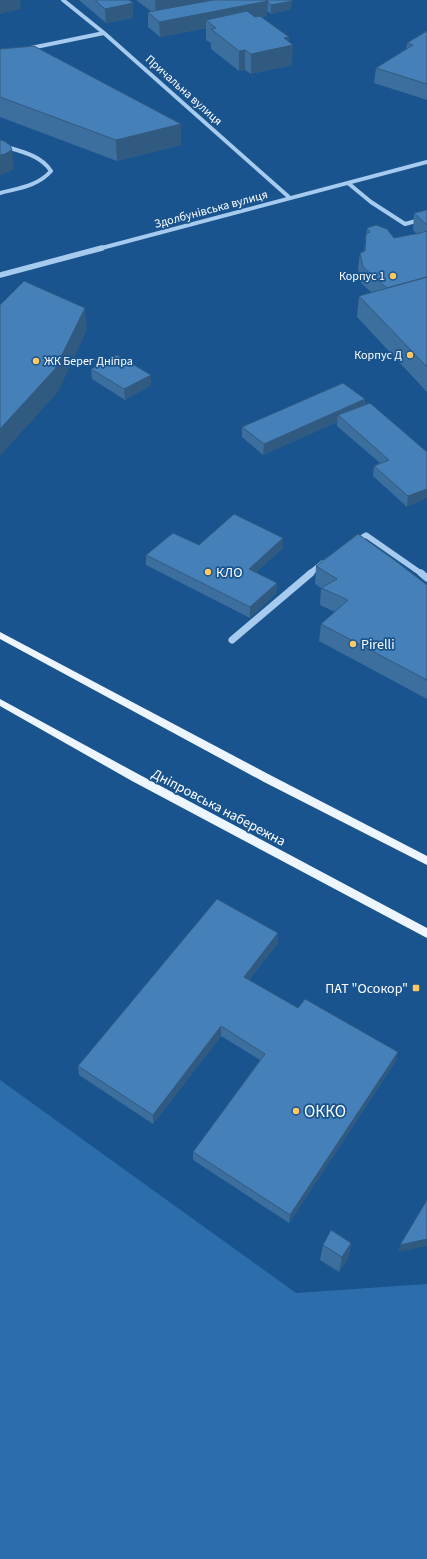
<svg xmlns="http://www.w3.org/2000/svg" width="427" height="1559" viewBox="0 0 427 1559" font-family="'Source Sans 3',sans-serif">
  <rect width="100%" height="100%" fill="#19548e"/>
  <path fill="#2c6eac" d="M0,1080L296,1293L427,1284V1559H0Z"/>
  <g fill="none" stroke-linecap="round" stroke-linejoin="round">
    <path stroke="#a6cbee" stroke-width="4" d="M63,0L104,33L290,198
      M26,49L104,33
      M0,145C18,151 40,154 51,171C38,186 19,188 0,193
      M348,183L371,202L405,224L427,218
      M98,249L427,162"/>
    <path stroke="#a6cbee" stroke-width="5.5" d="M0,275L102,248
      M355,542L366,535L422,574
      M309,574L323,563"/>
    <path stroke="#a6cbee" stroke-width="7" d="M421,573L427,578
      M232,640L311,573"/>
    <path fill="#edf5ff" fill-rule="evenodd" d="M0,632L272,776L427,856V865L264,782L0,639Z
      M0,699L140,775L427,928V938L132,781L0,706Z"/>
  </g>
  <path fill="#3c6e9e" d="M79,0H129L133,3V18L106,23Z
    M136,0H291V9L271,14L267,11V16L261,17L289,42L292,65L251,74L245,70L239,71L211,49V43L206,40V28L160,37L148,27V12H152Z
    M427,31V100L374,83L376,68L406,50L407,43Z
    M0,49L181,145L117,161L0,117Z
    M427,210V392L357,317L359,296L372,293L361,283L358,269L360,253L364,251L367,228L394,238L417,234L413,230L414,213Z
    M91,369L151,375V385L125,400L92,379Z
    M365,399V405L427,452L407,507L373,476L374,466L380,463L337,426V422L263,455L242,437V427Z
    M283,538V548L256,572L277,583L276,593L250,618L146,565V555L199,545Z
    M316,566L427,585V699L319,641L321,624L335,612L320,605L321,588L315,584Z
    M278,943L249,980L298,1008L396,1061L289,1223L193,1160V1152L260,1060L221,1036L153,1124L79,1075L78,1066Z
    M351,1243L348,1258L339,1272L320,1260L323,1245Z"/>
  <path fill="#315a81" d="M0,0H20L21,9L0,14Z
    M155,0H224L156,15Z
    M268,1L267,16L214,26L206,20V28L160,37L159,22Z
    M292,1L291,9L271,14V5Z
    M133,3V18L106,23L105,9Z
    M289,37V46L293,45L292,65L251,74V54L284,38Z
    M245,50V70L239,71V51Z
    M181,124V145L117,161L116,140Z
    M12,150L14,169L7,173L0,175V155Z
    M85,308L87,330L58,392L0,456V429Z
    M151,375V385L125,400L124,389Z
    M365,399L364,410L338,415L337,422L263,455L264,444Z
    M427,489V498L407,507L408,496Z
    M283,538V548L248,579L249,569Z
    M277,583L276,593L250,618V607Z
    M278,933V943L244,986V977Z
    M221,1026V1036L153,1124V1115Z
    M398,1052L396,1061L289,1223L290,1215Z
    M427,1239V1246L398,1252L400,1245Z
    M351,1243L348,1258L339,1272L342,1257Z"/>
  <path fill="#4680b8" stroke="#315a81" d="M95,0H129L133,3L105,9Z
    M213,0H266L268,1L159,22L148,12Z
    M266,0H291L292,1L271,5L268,2V1Z
    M247,11L255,17L260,16L289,37L284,38L293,45L251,54L245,50L239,51L211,29L216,28L206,20Z
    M427,31V84L376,68L413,45L407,43Z
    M34,46L181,124L116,140L0,97V49Z
    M0,140L4,141L10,145L12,150L5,154L0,155Z
    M427,210V225L414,213Z
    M376,225L387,229L394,238L420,233L427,231V277L387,288L363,267L360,253L365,251L366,234L370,232L367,228Z
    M427,277V367L359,296Z
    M24,281L85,308L55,369L0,429V305Z
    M117,355L151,375L124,389L91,369Z
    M343,383L365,399L264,444L242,427Z
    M370,403L427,452V489L408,496L374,466L389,460L338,415Z
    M234,514L283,538L249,569L277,583L250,607L146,555L173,533L199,545Z
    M358,534L393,559L427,585V680L321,624L348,600L321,588L337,579L316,566Z
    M217,899L278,933L244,977L298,1008L305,999L398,1052L290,1215L193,1152L265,1054L221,1026L153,1115L78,1066Z
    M427,1200V1239L400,1245Z
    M331,1230L351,1243L342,1257L323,1245Z"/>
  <g fill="#ffc863" stroke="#19548e" stroke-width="1.5">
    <circle cx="393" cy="276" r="4"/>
    <circle cx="410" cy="355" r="4"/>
    <circle cx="36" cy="361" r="4"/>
    <circle cx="208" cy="572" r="4"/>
    <circle cx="353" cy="644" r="4"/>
    <rect x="412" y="984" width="8" height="8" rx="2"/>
    <circle cx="296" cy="1111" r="4"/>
  </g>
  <g text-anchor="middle" stroke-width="3.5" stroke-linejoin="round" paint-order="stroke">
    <g font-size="12" fill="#fff" stroke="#19548e">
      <text transform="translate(184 90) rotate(42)" y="4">Причальна вулиця</text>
      <text transform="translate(211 209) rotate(-15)" y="4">Здолбунівська вулиця</text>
    </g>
    <g font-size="12" fill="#fff" stroke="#19548e" text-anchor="end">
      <text x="385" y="280">Корпус 1</text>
      <text x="402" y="359">Корпус Д</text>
      <text x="44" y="365" text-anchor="start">ЖК Берег Дніпра</text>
    </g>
    <g font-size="14" fill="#fff" stroke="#19548e" text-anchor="start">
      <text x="216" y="577">КЛО</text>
      <text x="361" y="649">Pirelli</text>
      <text x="408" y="993" text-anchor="end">ПАТ "Осокор"</text>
    </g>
    <g font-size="14" fill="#fff" stroke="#19548e">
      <text transform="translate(219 807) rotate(28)" y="5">Дніпровська набережна</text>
    </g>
    <g font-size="17" fill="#fff" stroke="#19548e" text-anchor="start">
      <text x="304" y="1117">ОККО</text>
    </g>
  </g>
</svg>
